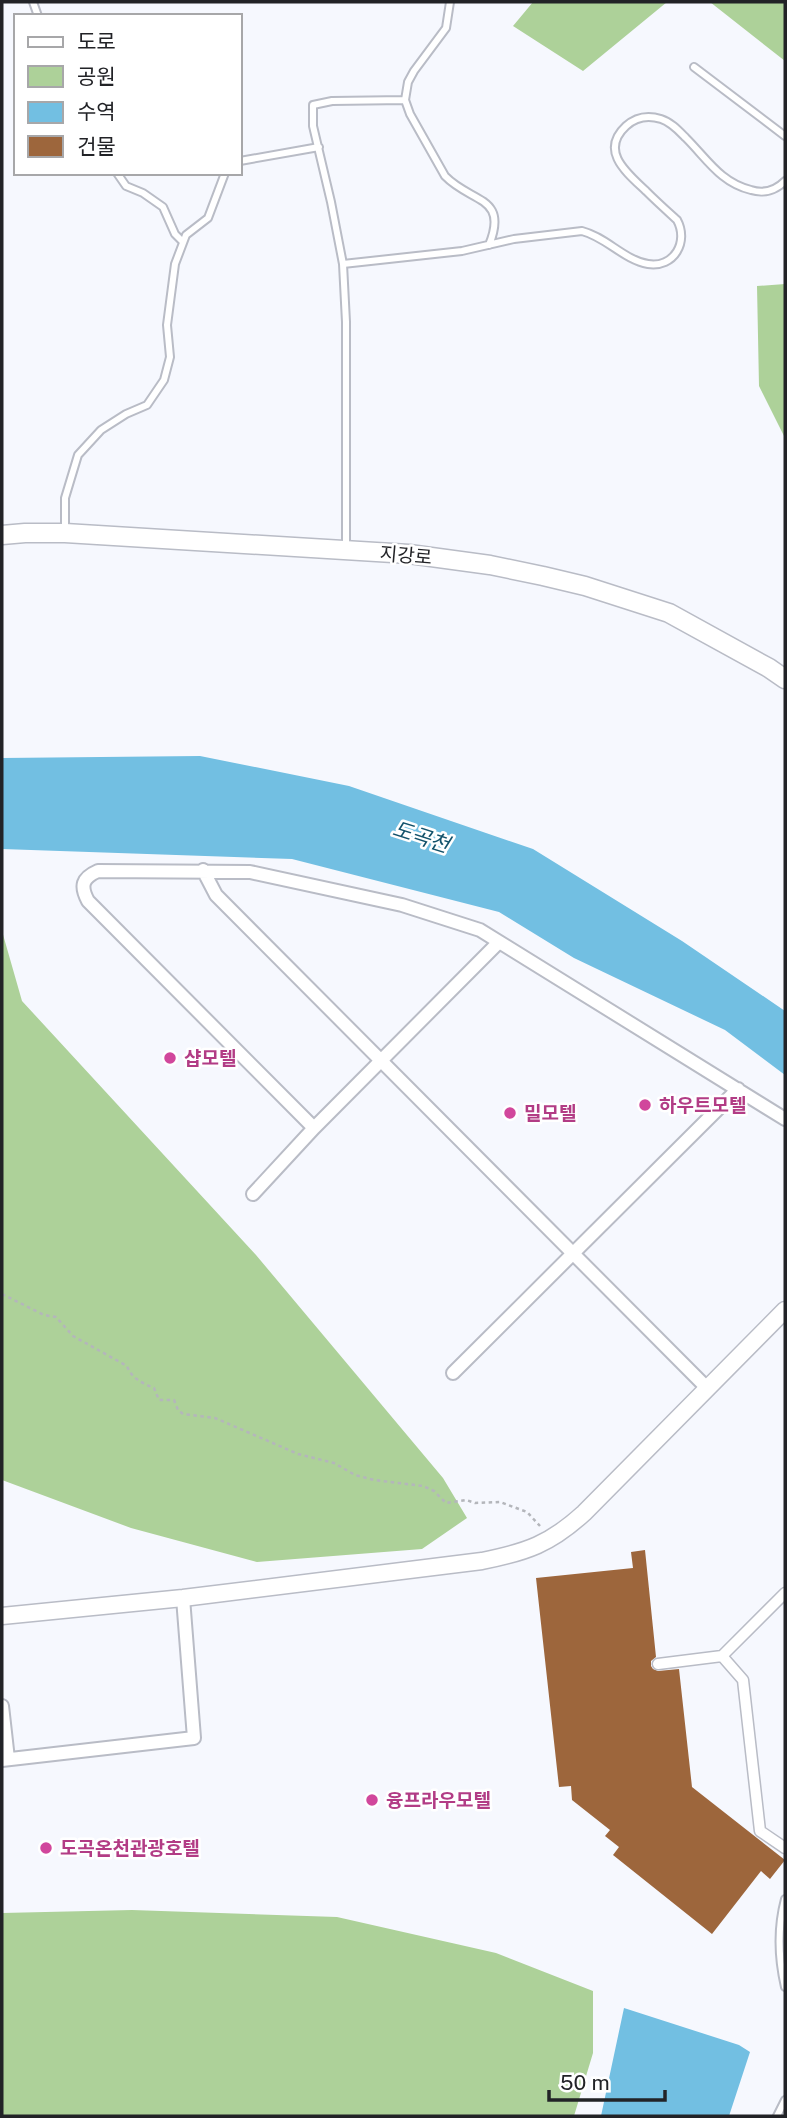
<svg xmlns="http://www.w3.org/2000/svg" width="787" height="2118" viewBox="0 0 787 2118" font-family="'Public Sans','Noto Sans KR',sans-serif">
  <rect width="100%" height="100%" fill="#f6f8fe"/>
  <path fill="#add199" d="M533,2H667L583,71L513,26Z
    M710,2H785V61Z
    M785,284V438L759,386L757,286Z
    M2,931L22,1001L256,1255L443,1478L467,1518L422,1549L257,1562L131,1528L2,1480Z
    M132,1910L337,1917L496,1953L593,1991V2053L574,2116H2V1913Z"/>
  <path fill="#72bfe2" d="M200,756L349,786L533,849L682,941L785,1011V1075L725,1030L574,958L499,912L292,859L2,849V758Z
    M624,2008L739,2045L750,2052L729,2116H601Z"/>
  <path fill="#9d663c" d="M645,1550L656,1657L651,1661V1666L653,1669L658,1671L679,1669L692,1787L785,1860L770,1879L761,1871L712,1934L613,1855L619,1847L605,1836L610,1830L572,1800L571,1786L559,1787L536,1578L633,1568L631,1552Z"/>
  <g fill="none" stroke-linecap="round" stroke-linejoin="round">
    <g stroke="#b9bcc6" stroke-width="10">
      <path id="service" d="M33,2L38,16
        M694,67L785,136
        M405,100L410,114L445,176C471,203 509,196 489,245
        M240,161L319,147
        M117,173L126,186L143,193L163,207L175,234L183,242
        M343,264L462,251L514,239L582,231C606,237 624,260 648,264C674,268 689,242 677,220C666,210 656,201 646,191C627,173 599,151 626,126C636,117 648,115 661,119C671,122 679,131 686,138C707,159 721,183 751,190C764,194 776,190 785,181
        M65,530V498L78,455L101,430L126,414L147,405L164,380L170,357L167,325L175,264L186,235L208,218L225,173
        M346,549V322L343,264L331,202L313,126V105L332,101L405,100L408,82L414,71L446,28L450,2
        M785,1899C777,1929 778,1957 785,1987
        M777,2116L785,2100"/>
    </g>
    <g stroke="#b9bcc6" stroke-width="13">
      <path id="pedestrian" d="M722,1656L743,1680L760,1831L785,1848
        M658,1664L722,1656L785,1593"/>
    </g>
    <g stroke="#b9bcc6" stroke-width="16">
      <path id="minor" d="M203,870L216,895L707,1388
        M314,1128L88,901C80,886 82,878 98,871L250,872L402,905L480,930L785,1119
        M253,1194L314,1128L499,942
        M453,1373L738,1089
        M2,1706L8,1759
        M2,1760L194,1738L183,1598"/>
    </g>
    <g stroke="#b9bcc6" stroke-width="19">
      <path id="tertiary" d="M2,1616L183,1598L482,1561C527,1552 550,1544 584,1513L785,1310"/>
    </g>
    <g stroke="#b9bcc6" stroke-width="21">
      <path id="secondary" d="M2,535L25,533H65L409,554L490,565L543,576L585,586L669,613L769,668L785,679"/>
    </g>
    <path stroke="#b4b6bb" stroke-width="2.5" stroke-dasharray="3.5 3.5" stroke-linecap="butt" d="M2,1294L44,1315L56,1317L73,1336L127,1366C131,1378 142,1383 154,1388L159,1400H174L178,1410L183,1414L215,1418L298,1454L334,1463L355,1475L374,1480L423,1486L434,1491L446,1503L466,1500L475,1503L500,1502L527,1512L540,1526"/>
    <use href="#service" stroke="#fff" stroke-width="6"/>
    <use href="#pedestrian" stroke="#fff" stroke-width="10"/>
    <use href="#minor" stroke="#fff" stroke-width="12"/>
    <use href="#tertiary" stroke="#fff" stroke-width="16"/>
    <use href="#secondary" stroke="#fff" stroke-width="18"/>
  </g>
  <g fill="#d1479c" stroke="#fff" stroke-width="2.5">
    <circle cx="170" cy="1058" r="7"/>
    <circle cx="645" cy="1105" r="7"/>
    <circle cx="510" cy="1113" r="7"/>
    <circle cx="372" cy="1800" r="7"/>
    <circle cx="46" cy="1848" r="7"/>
  </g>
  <g text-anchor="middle" stroke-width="5" stroke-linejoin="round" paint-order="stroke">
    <g font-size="19" fill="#222327" stroke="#fff">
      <text transform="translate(406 555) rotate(5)" y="7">지강로</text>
    </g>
    <g font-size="19" font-weight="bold" fill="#b23c85" stroke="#fff" text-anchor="start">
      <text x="184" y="1065">샵모텔</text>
      <text x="659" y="1112">하우트모텔</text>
      <text x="524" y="1120">밀모텔</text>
      <text x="386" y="1807">융프라우모텔</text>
      <text x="60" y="1855">도곡온천관광호텔</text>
    </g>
    <g font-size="21" font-style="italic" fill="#13526b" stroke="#fff">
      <text transform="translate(421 837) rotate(18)" y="7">도곡천</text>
    </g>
  </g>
  <rect width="787" height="2118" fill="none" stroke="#222327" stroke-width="7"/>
  <rect x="14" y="14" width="228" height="161" fill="#ffffff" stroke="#a7a7a9" stroke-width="2"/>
  <rect x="28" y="37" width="35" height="10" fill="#ffffff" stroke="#a7a7a9" stroke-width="2"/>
  <text x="77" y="49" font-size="21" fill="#222327">도로</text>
  <rect x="28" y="66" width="35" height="21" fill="#add199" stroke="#a7a7a9" stroke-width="2"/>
  <text x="77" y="84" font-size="21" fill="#222327">공원</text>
  <rect x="28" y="102" width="35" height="21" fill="#72bfe2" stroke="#a7a7a9" stroke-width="2"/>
  <text x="77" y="119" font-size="21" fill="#222327">수역</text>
  <rect x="28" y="136" width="35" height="21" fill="#9d663c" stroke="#a7a7a9" stroke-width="2"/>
  <text x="77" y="154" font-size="21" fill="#222327">건물</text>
  <path d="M549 2090v10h116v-10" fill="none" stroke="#222327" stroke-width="3.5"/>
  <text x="560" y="2090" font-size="21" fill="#222327" stroke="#ffffff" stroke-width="5" paint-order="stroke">50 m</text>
</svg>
